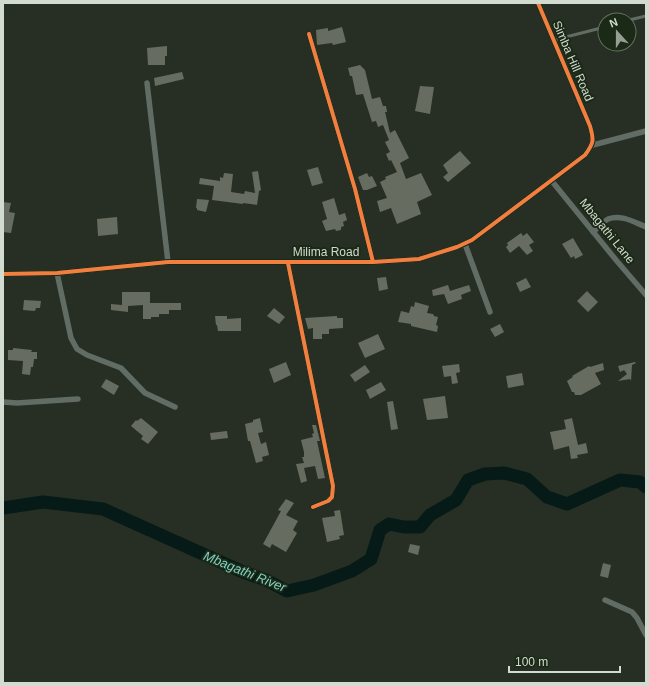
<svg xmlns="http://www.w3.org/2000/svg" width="649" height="686" viewBox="0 0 649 686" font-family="Arial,sans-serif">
  <rect width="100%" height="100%" fill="#272f24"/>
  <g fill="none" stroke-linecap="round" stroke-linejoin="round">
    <path stroke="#061b17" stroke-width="13" d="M3,508L43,502L103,509L243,572L266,580L287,591L314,585L352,571L371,559L380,530L389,524L404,527H420L430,515L456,500L468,480L485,474L504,473L527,479L547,497L567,504L620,480L640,482L646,487"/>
  </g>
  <path fill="#676c60" d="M342,27L346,42L333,45L332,43L317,45L316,30L328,28V31Z
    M167,46V56H165V65H148L147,48Z
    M360,65L365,70L372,99L380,97L383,106H386L387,112H385L390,133L395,130L409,158L400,163L406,179L421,173L432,195L417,202L421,214L397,224L391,208L380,212L377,201L387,198L380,182L386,179L385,177L397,172L391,160L389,161L386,154L390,152L385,142L389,140L383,125L378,127L376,121L372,122L363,94L356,95L352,76H350L348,68Z
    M182,72L184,79L155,86L154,78Z
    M420,86L434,87L430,114L415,111Z
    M460,151L471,163L448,182L443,177L448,173L443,165Z
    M318,167L323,183L312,186L307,170Z
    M258,171L261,190L259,191L257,205L243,203V204L212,200L214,186L199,184L200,178L220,181V177L223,178L224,173L233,174L231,192L244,194L245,191L255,193L252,172Z
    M367,173L369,177L372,176L377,186L367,190H363L358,177Z
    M334,198L339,215L345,213L347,220L343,222L344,226L341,227V230L336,231L335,229L326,231L322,221L327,219L322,202Z
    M197,199L209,200L206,212L197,210V208H196Z
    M3,202L11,203L9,212L15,213L11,233L3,232Z
    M117,217L118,234L98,236L97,219Z
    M521,233L523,236L527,233L534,242L529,245L533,251L527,255L519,246L510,253L506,247L508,245L507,243Z
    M573,238L583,255L575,259L574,256L571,258L562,244Z
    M386,277L388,289L379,291L377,278Z
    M526,278L531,287L520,292L516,283Z
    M448,285L450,291L469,285L471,291L461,295L462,299L448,304L444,294L433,296L432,290Z
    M587,291L598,302L588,312L577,301Z
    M122,292H150V303H181V310H169V314H159V317H151V319H143V305L128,306V312L111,310V304L122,305Z
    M24,300L41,301L40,308H36L35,311L23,310Z
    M415,302L429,306L427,313L433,314L434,316L438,317L436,325L438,326L437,332L411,326V324L398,322L401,311L409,313L411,306L414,307Z
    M274,308L285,317L279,324L267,316Z
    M215,316H227V319L241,318V331H218L217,325H216Z
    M337,316V318H343V328L329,329V334H322V339H313V328L308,329L305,318Z
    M500,324L504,332L495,337L490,329Z
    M378,334L385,349L365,358L358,343Z
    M13,348L32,350L31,352H37V359H34L33,367H31L30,375L22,374L23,361L8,360V350H13Z
    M286,362L291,375L274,383L269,369Z
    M635,362L636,363L632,365L631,381L630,379L618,381L627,374L624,370L620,372L618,366Z
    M603,363L604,370L595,373L601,384L581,395H575L574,392H572L567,381L573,377L572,376L589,366L590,367Z
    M459,364L460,372L456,373L458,383L452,384L451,376L444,377L442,366Z
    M365,365L370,372L355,382L350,375Z
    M522,373L524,385L508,388L506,376Z
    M106,379L119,386L114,395L101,387Z
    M381,382L386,390L370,399L366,390Z
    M445,396L448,418L427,420L423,399Z
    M393,401L398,429L391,430L387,402Z
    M141,418L158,432L148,444L141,439L143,436L131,426L136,420L137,421Z
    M260,418L263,432L258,433L261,444L266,442L269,455L262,457L263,461L256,463L250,441H248L245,424L253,422V420Z
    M572,418L578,445L586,443L588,453L577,455L578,458L571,459L569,446L554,450L550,432L566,429L564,420Z
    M312,425H316L320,441H317L325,478L318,479L315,466L304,468L307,481L301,483L296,464L304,463L302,457H304V452L301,440L313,437L312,434L314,433Z
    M227,431L228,438L211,440L210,433Z
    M286,499L294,503L286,515L298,521L293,530L297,533L286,552L272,544L270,548L263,544L281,511L278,510Z
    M340,510L344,535L339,536L340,539L327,542L322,518L335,516L334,511Z
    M410,544L420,546L418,555L408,552Z
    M603,563L611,565L608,578L600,576Z"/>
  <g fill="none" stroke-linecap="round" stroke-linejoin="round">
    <path stroke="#616c65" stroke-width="3" d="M629,20L646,16
      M554,40L605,27"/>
    <path stroke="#616c65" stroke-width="5.5" d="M309,34L355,189L373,262
      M147,83L168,262
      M593,145L646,131
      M551,180L616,260L646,295
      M593,232C598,228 603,222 608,219C621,214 634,222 646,227
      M465,244L490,312
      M288,263L333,486L332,497L328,501L313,507
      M57,273L71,338L77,349L87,355L121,368L145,393L175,407
      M3,274L57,273L168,262H373L419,259L457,247L472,240L585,155C594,143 594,140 590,126L538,3
      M3,402L17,403L78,399
      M605,600L632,612L637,618L646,635"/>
    <g stroke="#1b2917" stroke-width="6">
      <path id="cycleway" d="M309,34L355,189L373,262
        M288,263L333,486L332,497L328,501L313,507
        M3,274L57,273L168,262H373L419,259L457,247L472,240L585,155C594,143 594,140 590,126L538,3"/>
    </g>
    <use href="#cycleway" stroke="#f27e40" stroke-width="4"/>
  </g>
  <g text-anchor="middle" stroke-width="4" stroke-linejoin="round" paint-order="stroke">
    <g font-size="12" fill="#d2dbcf" stroke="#1b2917">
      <text transform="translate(573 61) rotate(67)" y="4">Simba Hill Road</text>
      <text transform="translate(607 231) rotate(51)" y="4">Mbagathi Lane</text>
      <text x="326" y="256">Milima Road</text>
    </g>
    <g font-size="13" font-style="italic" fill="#81d1c5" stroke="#1b2917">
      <text transform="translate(245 571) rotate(22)" y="5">Mbagathi River</text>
    </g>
  </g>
  <rect width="649" height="686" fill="none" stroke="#d2dbcf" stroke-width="8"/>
  <g transform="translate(617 32) rotate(339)"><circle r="19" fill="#1b2917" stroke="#647061"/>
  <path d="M0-3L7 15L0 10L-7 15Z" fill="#969f93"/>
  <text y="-6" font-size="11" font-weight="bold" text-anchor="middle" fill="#d2dbcf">N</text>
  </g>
  <path d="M509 666v6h111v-6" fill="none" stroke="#d2dbcf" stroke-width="2"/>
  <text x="515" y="666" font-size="12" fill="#d2dbcf" stroke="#1b2917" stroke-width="3" paint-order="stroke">100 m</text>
</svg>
